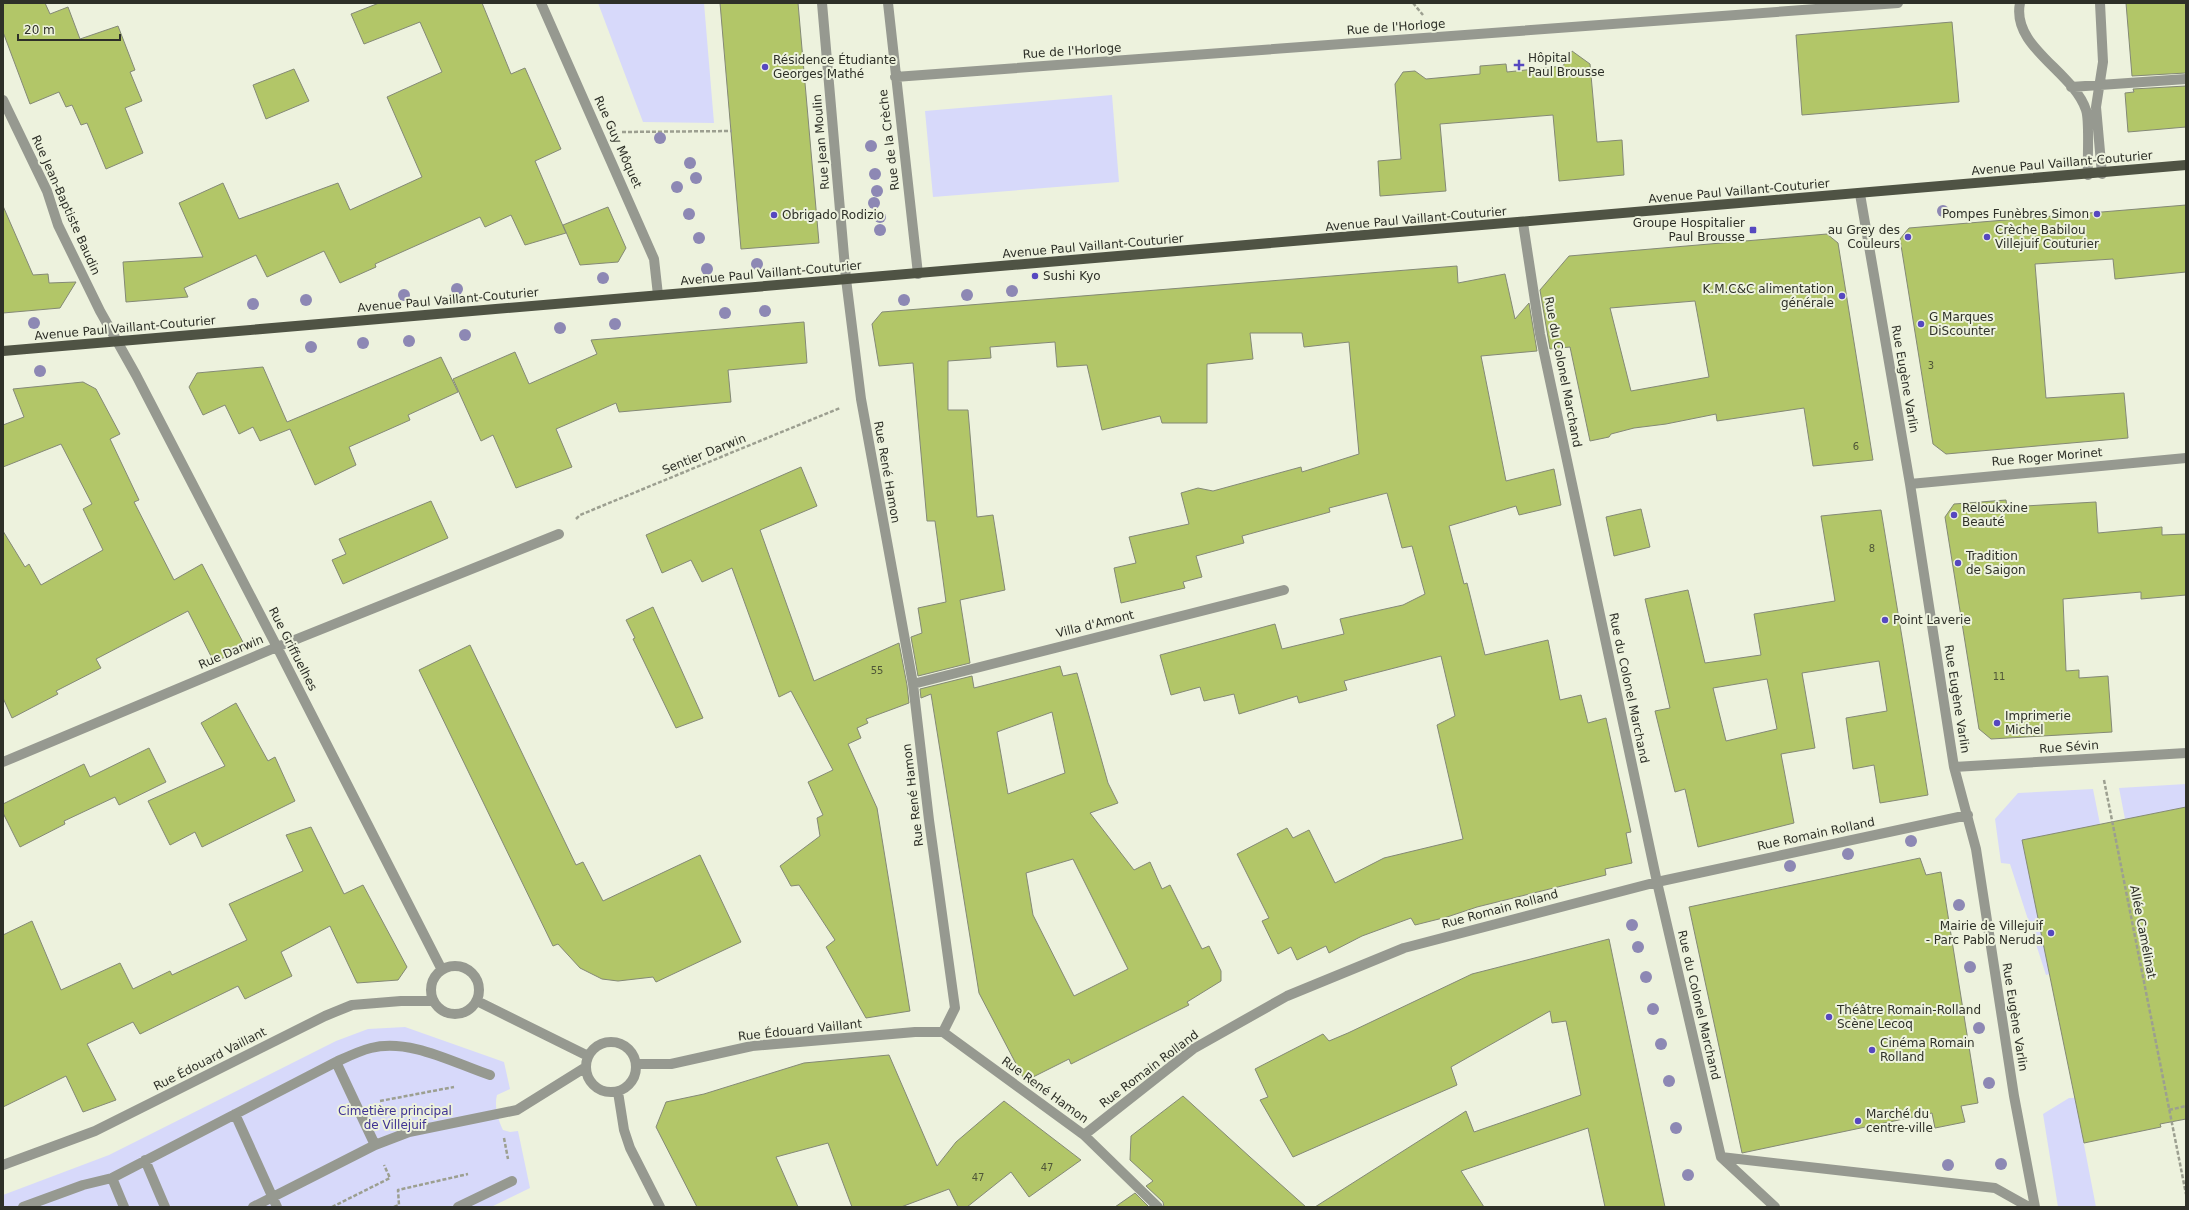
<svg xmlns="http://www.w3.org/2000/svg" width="2189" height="1210" viewBox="0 0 2189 1210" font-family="'DejaVu Sans',sans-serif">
  <rect width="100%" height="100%" fill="#edf2dd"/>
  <path fill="#d7d9fa" d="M598,3H704L714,123L643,122Z
    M1112,95L1119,182L933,197L925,111Z
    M2186,784V807L2125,819L2119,788Z
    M2093,789L2100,824L2022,840L2050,974L2046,975L2010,864L2001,863L1995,819L2018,793Z
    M405,1027L504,1062L510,1089L497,1095C494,1106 498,1120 503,1130L510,1132L518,1131L530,1188L491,1207H3V1195L109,1155L336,1041L368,1029Z
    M2069,1098H2075L2096,1207H2058L2043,1114Z"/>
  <path fill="#b2c668" stroke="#848976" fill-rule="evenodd" d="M3,3H45L50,14L68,7L80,39L118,26L135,70L130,72L142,101L125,108L143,153L106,169L87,123L81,125L72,105L66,107L59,92L30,104L3,32Z
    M379,3H482L511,74L525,68L561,149L535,161L566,233L525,245L511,215L485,227L480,217L375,264L376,267L340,283L324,251L267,277L256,255L184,288L188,297L126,302L123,262L203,257L179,203L223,183L239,219L338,183L350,210L422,177L387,97L442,72L420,22L364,44L351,14Z
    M720,3H798L819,243L741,249Z
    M2126,3H2186V73L2132,76Z
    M1952,22L1959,102L1802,115L1796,35Z
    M1572,51L1590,64L1597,142L1622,140L1624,175L1559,181L1553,115L1440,124L1446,191L1380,196L1378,161L1401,159L1395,84L1403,72L1415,71L1426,79L1480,74V66L1506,64L1507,72L1563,66Z
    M294,69L309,101L266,119L253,85Z
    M2186,86V127L2128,132L2125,93L2134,92L2133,89Z
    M2186,205V272L2115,279L2113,259L2035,264L2046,398L2124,393L2128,438L1946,454L1933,444L1900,239L1909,228Z
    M3,206L33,275L48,274L49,283L76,282L60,308L3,313Z
    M608,207L626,248L618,262L580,265L563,225Z
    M1827,234L1838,243L1873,460L1813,466L1804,408L1717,421L1716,414L1666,424L1634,428L1611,434L1609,437L1590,441L1570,347L1550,349L1540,290L1569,256ZM1695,301L1709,377L1631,391L1610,308Z
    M1457,266L1458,283L1505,274L1515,319L1529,303L1537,351L1481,356L1506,481L1554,469L1561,505L1519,515L1516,506L1449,526L1464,584L1467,583L1485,655L1548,640L1560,700L1581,695L1588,723L1606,718L1631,832L1626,833L1632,863L1605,869L1606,875L1477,907L1447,917L1415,925L1411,918L1362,936L1329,953L1326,946L1297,960L1291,947L1278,954L1262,921L1269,918L1237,854L1287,828L1293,838L1309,830L1335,883L1384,858L1463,839L1437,725L1455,716L1441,656L1344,681L1347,690L1299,703L1297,696L1239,714L1234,694L1204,701L1200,687L1171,695L1160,655L1275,624L1282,649L1344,634L1340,619L1403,605L1425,594L1412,546L1402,548L1387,493L1329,508L1330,512L1242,536L1244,543L1196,556L1202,577L1183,582L1185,588L1121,603L1114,568L1136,563L1129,537L1189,524L1181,493L1198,488L1213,491L1301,467L1302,472L1359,454L1349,342L1304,347L1302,333H1250L1253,359L1207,364V423H1162L1160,416L1102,430L1087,365L1057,367L1055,342L990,347L991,358L948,361V410H968L977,517L993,515L1005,590L960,600L970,663L918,676L911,637L922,633L918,608L946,602L935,521H927L913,363L879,366L872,324L882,312Z
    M804,322L807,363L728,370L731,402L619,412L616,403L556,429L572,467L516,488L493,435L481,441L453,379L515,352L529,384L597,354L591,340Z
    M441,357L458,392L408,415L410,420L349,447L356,465L315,485L290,429L260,441L253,427L239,434L225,405L203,415L189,387L197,373L263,367L287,422Z
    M83,382L96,389L120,434L110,439L139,500L134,502L174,580L202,564L246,648L214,662L188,611L96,659L101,668L56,691L58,694L12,718L3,698V531L25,567L29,564L41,585L103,550L83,509L92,504L61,444L3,467V425L24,417L13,389Z
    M801,467L817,506L760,530L814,681L899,643L907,685L909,703L866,719L868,723L857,728L861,738L848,744L877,808L910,1011L866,1018L826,947L835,940L799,885L791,886L780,866L820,836L817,818L823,815L808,782L833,770L791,691L779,697L732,568L702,582L691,560L662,573L646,535Z
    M2006,500L2007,507L2096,502L2098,533L2162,527V535L2186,534V595L2141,599V592L2063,599L2066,671L2079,670V678L2108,676L2112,732L1991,739L1979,729L1945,517L1954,504Z
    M431,501L448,538L343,584L332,560L346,554L339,539Z
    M1641,509L1650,547L1614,556L1606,517Z
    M1881,510L1928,795L1880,803L1874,765L1853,769L1846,718L1887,711L1879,661L1802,673L1815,748L1781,754L1794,823L1698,847L1685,789L1675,792L1655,711L1670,708L1645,599L1688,590L1705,663L1761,655L1754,614L1835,601L1821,516ZM1767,679L1777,729L1726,741L1713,688Z
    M653,607L703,718L676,728L633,639L635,638L626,620Z
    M470,645L576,865L583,862L603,901L700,855L741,942L656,982L653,977L618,981L602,979L580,968L558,944L553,946L419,670Z
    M1060,666L1063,676L1077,673L1108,783L1118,803L1090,813L1134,870L1150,862L1162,889L1170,885L1202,949L1209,946L1221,971V981L1187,1002L1189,1005L1071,1064L1069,1059L1025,1081L979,993L931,694L921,698L920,689L972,676L974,688ZM1052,712L1065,773L1008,794L997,732ZM1073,859L1128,969L1074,996L1033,915L1026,873Z
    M236,703L268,761L275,757L295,801L202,847L195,832L170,845L148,801L225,766L201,723Z
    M149,748L166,782L119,805L115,797L64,821L65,824L20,847L3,813V804L84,764L90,777Z
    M2186,807V1119L2160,1124L2161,1127L2084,1143L2022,840Z
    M311,827L344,894L363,885L407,967L398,980L357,983L330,926L281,952L292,976L245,999L238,986L140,1034L133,1022L87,1044L116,1100L83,1112L66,1076L3,1107V935L32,921L61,990L120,963L133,989L170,971L172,975L247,940L229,904L303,871L286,835Z
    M1920,858L1926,875L1941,872L1978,1103L1961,1106L1965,1122L1935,1128L1932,1113L1742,1153L1689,907Z
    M1609,939L1665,1207H1605L1588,1128L1461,1171L1484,1207H1315L1466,1111L1474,1132L1581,1095L1566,1021L1552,1023L1550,1011L1451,1067L1457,1085L1293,1157L1260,1100L1268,1097L1255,1069L1323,1034L1329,1041L1348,1033L1472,974Z
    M889,1055L937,1166L956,1142L1004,1101L1081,1160L1029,1197L1011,1172L967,1207H958L949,1189L901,1207H852L828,1143L776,1157L798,1207H697L656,1127L666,1102L704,1094L804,1063Z
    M1183,1096L1250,1157L1306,1207H1164L1163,1202L1146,1186L1153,1181L1130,1160L1131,1136Z
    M1135,1193L1149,1207H1115Z"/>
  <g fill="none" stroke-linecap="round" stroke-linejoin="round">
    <path stroke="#9c9f90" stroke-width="2.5" stroke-dasharray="4 2" stroke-linecap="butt" d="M1413,3L1423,15
      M622,132L732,131
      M576,519L580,515L840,408
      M2104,780L2186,1194
      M380,1101L454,1087
      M2169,1110L2186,1106
      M504,1138L508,1159
      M332,1207L390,1178L384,1165
      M394,1207L399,1205L398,1190L468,1174"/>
    <path stroke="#969990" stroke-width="10" d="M541,3L654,259L658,295
      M822,3L846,279L861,399L913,684L929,820L955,1008L943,1032
      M888,3L918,274
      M2020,3C2011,47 2073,71 2086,110C2090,121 2087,161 2088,175
      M2100,3L2103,62L2096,107L2102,174
      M895,77L1898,3
      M2071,87L2186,79
      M3,100L47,191L58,225L100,311L136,375L277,647L442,970
      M1860,194L1910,484L1954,767L1976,849L2014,1096L2035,1207
      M1523,223L1540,334L1657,882L1721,1157
      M1910,484L2186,458
      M913,684L1284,590
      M3,762L277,647L559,534
      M1954,767L2186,753
      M431 990a24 24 0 1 1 48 0a24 24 0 1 1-48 0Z
      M477,1001L588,1056
      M943,1032L1084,1135L1158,1207
      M586 1067a25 25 0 1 1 50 0a25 25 0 1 1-50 0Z
      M336,1062C347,1057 359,1051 371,1048C409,1038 454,1063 490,1075
      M637,1064H671L752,1046L915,1032H943
      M618,1092L624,1130L630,1148L660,1207
      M235,1114L277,1207
      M1084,1135L1193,1049L1287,996L1404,948L1657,882L1968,815
      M1721,1157L1995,1188L2029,1207
      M1721,1157L1775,1207
      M145,1160L165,1207
      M3,1165L95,1131L325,1016L352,1005L401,1001H433
      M112,1178L124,1207
      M23,1207L83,1185L112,1178L336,1062L375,1145
      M253,1207L375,1145L409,1132L517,1110L586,1067
      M458,1207L512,1181"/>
    <path stroke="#4f5344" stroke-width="10" d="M3,351L2186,165"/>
  </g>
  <g fill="#8d88b4">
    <circle cx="660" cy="138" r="6"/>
    <circle cx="871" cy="146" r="6"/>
    <circle cx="690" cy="163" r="6"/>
    <circle cx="875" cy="174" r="6"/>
    <circle cx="696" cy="178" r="6"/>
    <circle cx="677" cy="187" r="6"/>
    <circle cx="877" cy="191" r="6"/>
    <circle cx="874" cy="203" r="6"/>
    <circle cx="1943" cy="211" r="6"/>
    <circle cx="689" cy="214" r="6"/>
    <circle cx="880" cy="217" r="6"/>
    <circle cx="880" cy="230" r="6"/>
    <circle cx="699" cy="238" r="6"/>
    <circle cx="757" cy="264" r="6"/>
    <circle cx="707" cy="269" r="6"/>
    <circle cx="603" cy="278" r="6"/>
    <circle cx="457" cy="289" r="6"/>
    <circle cx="1012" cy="291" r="6"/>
    <circle cx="404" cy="295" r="6"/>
    <circle cx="967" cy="295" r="6"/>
    <circle cx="306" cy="300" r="6"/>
    <circle cx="904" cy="300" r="6"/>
    <circle cx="253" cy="304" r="6"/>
    <circle cx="765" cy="311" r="6"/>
    <circle cx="725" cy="313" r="6"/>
    <circle cx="34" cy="323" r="6"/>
    <circle cx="615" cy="324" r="6"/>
    <circle cx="560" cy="328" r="6"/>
    <circle cx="465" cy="335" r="6"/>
    <circle cx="409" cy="341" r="6"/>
    <circle cx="363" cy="343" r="6"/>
    <circle cx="311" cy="347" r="6"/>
    <circle cx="40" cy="371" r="6"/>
    <circle cx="1911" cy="841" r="6"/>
    <circle cx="1848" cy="854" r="6"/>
    <circle cx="1790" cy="866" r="6"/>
    <circle cx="1959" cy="905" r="6"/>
    <circle cx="1632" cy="925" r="6"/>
    <circle cx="1638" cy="947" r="6"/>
    <circle cx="1970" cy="967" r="6"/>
    <circle cx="1646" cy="977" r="6"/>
    <circle cx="1653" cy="1009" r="6"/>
    <circle cx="1979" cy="1028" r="6"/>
    <circle cx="1661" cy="1044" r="6"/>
    <circle cx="1669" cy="1081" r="6"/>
    <circle cx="1989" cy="1083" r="6"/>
    <circle cx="1676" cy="1128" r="6"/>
    <circle cx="2001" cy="1164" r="6"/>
    <circle cx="1948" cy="1165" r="6"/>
    <circle cx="1688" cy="1175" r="6"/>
  </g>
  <g fill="#5648c0" stroke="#edf2dd" stroke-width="1.5">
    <path d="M1517 59h4v4h4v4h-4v4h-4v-4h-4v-4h4z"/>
    <circle cx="765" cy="67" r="4"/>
    <circle cx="2097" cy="214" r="4"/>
    <circle cx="774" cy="215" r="4"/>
    <rect x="1749" y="226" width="8" height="8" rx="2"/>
    <circle cx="1908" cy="237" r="4"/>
    <circle cx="1987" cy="237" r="4"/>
    <circle cx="1035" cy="276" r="4"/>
    <circle cx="1842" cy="296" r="4"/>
    <circle cx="1921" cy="324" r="4"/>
    <circle cx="1954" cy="515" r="4"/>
    <circle cx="1958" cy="563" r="4"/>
    <circle cx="1885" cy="620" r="4"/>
    <circle cx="1997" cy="723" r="4"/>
    <circle cx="2051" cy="933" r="4"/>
    <circle cx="1829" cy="1017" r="4"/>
    <circle cx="1872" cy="1050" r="4"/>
    <circle cx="1858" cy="1121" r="4"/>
  </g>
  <g text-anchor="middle" stroke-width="4" stroke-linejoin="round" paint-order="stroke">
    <g font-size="10" fill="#4f5638">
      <text x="1931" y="369">3</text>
      <text x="1856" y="450">6</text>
      <text x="1872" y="552">8</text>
      <text x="877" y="674">55</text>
      <text x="1999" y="680">11</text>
      <text x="1047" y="1171">47</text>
      <text x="978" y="1181">47</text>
    </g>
    <g font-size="12" fill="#2e3028" stroke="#edf2dd">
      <text transform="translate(1396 27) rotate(-4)" y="4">Rue de l'Horloge</text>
      <text transform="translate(1072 51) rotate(-4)" y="4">Rue de l'Horloge</text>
      <text transform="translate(889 140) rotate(-97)" y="4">Rue de la Crèche</text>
      <text transform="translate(618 142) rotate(66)" y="4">Rue Guy Môquet</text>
      <text transform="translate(821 142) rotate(-95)" y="4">Rue Jean Moulin</text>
      <text transform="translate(2062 163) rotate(-5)" y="4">Avenue Paul Vaillant-Couturier</text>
      <text transform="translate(1739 191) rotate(-5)" y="4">Avenue Paul Vaillant-Couturier</text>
      <text transform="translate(66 205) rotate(66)" y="4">Rue Jean-Baptiste Baudin</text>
      <text transform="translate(1416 219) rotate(-5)" y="4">Avenue Paul Vaillant-Couturier</text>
      <text transform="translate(1093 246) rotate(-5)" y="4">Avenue Paul Vaillant-Couturier</text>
      <text transform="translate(771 273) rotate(-5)" y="4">Avenue Paul Vaillant-Couturier</text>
      <text transform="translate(448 300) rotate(-5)" y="4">Avenue Paul Vaillant-Couturier</text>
      <text transform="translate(125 328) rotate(-5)" y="4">Avenue Paul Vaillant-Couturier</text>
      <text transform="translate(1563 372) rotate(79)" y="4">Rue du Colonel Marchand</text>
      <text transform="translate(1905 379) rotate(80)" y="4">Rue Eugène Varlin</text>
      <text transform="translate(704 454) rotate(-22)" y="4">Sentier Darwin</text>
      <text transform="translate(2047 457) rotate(-5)" y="4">Rue Roger Morinet</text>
      <text transform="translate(887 472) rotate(80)" y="4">Rue René Hamon</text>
      <text transform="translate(1095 624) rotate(-14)" y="4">Villa d'Amont</text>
      <text transform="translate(293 649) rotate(63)" y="4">Rue Griffuelhes</text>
      <text transform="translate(231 652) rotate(-23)" y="4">Rue Darwin</text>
      <text transform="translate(1629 688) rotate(78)" y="4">Rue du Colonel Marchand</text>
      <text transform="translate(1957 699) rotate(81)" y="4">Rue Eugène Varlin</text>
      <text transform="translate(2069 747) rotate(-4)" y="4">Rue Sévin</text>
      <text transform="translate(913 795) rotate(-97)" y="4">Rue René Hamon</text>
      <text transform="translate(1816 834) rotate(-12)" y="4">Rue Romain Rolland</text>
      <text transform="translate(1500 909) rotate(-15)" y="4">Rue Romain Rolland</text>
      <text transform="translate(2143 932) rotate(79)" y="4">Allée Camélinat</text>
      <text transform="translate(1699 1005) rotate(77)" y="4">Rue du Colonel Marchand</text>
      <text transform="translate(2015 1017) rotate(81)" y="4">Rue Eugène Varlin</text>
      <text transform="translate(800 1030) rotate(-6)" y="4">Rue Édouard Vaillant</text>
      <text transform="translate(210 1059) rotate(-27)" y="4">Rue Édouard Vaillant</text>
      <text transform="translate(1149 1069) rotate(-37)" y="4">Rue Romain Rolland</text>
      <text transform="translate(1045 1090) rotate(36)" y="4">Rue René Hamon</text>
    </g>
    <g font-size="12" fill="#2e3028" stroke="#edf2dd" text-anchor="start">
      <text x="1528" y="62">Hôpital<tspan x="1528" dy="14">Paul Brousse</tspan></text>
      <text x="773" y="64">Résidence Étudiante<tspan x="773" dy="14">Georges Mathé</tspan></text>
      <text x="2089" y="218" text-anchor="end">Pompes Funèbres Simon</text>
      <text x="782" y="219">Obrigado Rodizio</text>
      <text x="1745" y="227" text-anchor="end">Groupe Hospitalier<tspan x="1745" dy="14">Paul Brousse</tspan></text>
      <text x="1900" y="234" text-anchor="end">au Grey des<tspan x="1900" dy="14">Couleurs</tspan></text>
      <text x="1995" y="234">Crèche Babilou<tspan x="1995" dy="14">Villejuif Couturier</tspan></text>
      <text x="1043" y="280">Sushi Kyo</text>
      <text x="1834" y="293" text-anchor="end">K.M.C&amp;C alimentation<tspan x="1834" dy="14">générale</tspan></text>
      <text x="1929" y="321">G Marques<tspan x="1929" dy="14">DiScounter</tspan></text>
      <text x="1962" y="512">Reloukxine<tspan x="1962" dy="14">Beauté</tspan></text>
      <text x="1966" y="560">Tradition<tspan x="1966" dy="14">de Saigon</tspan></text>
      <text x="1893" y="624">Point Laverie</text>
      <text x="2005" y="720">Imprimerie<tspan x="2005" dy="14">Michel</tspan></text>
      <text x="2043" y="930" text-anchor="end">Mairie de Villejuif<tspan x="2043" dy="14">- Parc Pablo Neruda</tspan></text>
      <text x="1837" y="1014">Théâtre Romain-Rolland<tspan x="1837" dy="14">Scène Lecoq</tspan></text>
      <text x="1880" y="1047">Cinéma Romain<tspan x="1880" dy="14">Rolland</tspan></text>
      <text x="1866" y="1118">Marché du<tspan x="1866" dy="14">centre-ville</tspan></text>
    </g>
    <g font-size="12" fill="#3f3293" stroke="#edf2dd">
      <text x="395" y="1115">Cimetière principal<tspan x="395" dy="14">de Villejuif</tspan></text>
    </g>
  </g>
  <rect width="2189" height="1210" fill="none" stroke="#2e3028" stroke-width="8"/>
  <path d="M18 34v6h102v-6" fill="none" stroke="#2e3028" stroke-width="2"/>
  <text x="24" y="34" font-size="12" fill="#2e3028" stroke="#edf2dd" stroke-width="3" paint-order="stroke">20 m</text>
</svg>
